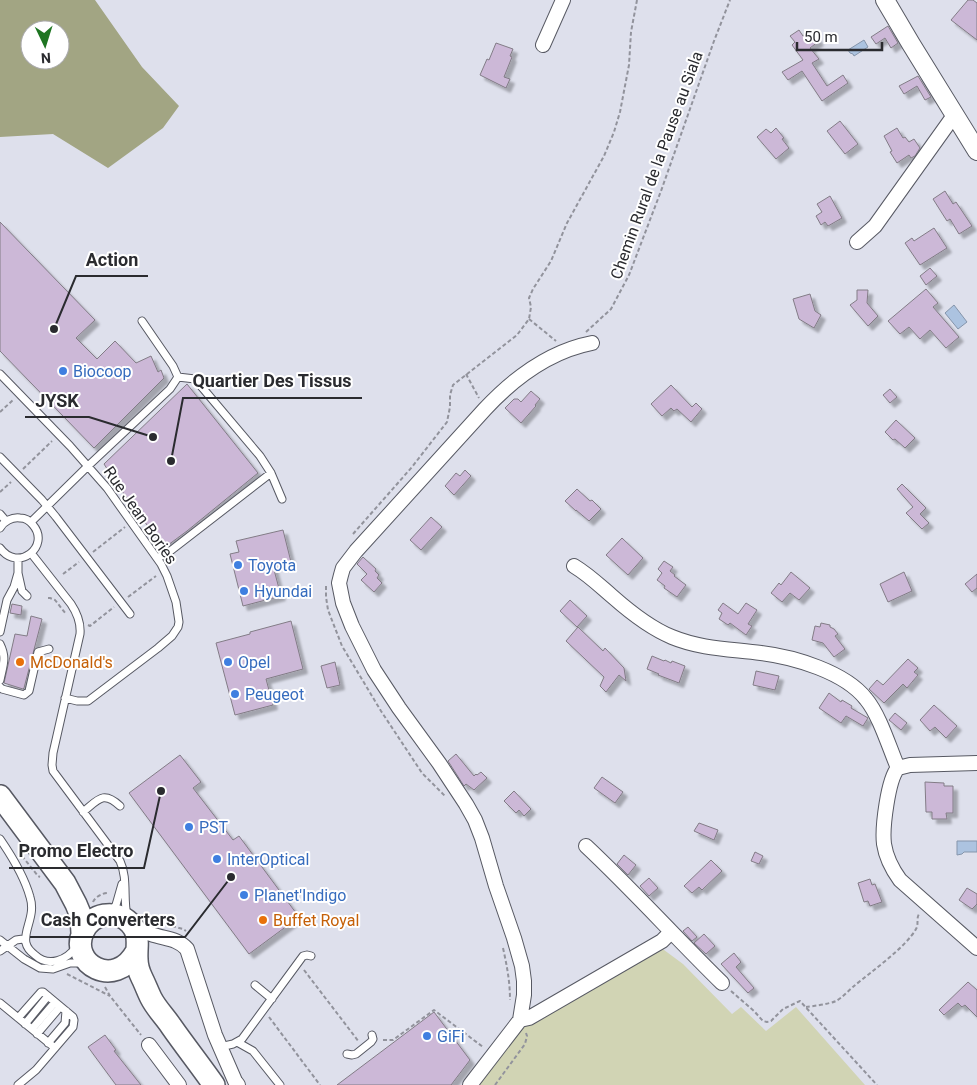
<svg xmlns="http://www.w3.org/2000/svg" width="977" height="1085" viewBox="0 0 977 1085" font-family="Roboto,sans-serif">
  <defs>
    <filter id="shadow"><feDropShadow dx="4.5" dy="4.5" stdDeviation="1" flood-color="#0004"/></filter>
  </defs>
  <rect width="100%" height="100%" fill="#dee0ec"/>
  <path fill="#d1d4b4" d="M660,947L683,964L732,1014L741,1007L766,1031L796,1007L865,1085H477L521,1028Z"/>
  <path fill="#a2a583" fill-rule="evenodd" d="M0,0H95L142,67L179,106L163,128L108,168L53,134L0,137ZM30,30H60V60H30Z"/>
  <path fill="#acc3e0" stroke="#8595ab" d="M864,40L868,47L854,56L853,54L850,53L848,50Z
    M954,305L967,322L958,329L945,313Z
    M957,841H977V852H964L962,854L957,855Z"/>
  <path fill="#ccb8d7" stroke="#827c86" filter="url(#shadow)" d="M968,0H973L977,3V40L951,20Z
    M888,26L898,43L891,48L885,38L876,44L871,37Z
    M799,30L803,36L811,30L819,41L810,48L819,59L812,63L827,86L843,75L848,83L822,101L802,71L788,80L782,72L803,60L792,45L795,42L790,36Z
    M496,43L513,49L510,56L512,57L504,77L510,79L506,88L480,75L487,59L489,60Z
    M918,76L931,97L925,100L917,86L904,94L899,86Z
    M840,121L858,144L845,154L827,131Z
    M776,128L784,138L782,139L789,148L776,159L757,137L766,129L771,133Z
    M897,128L903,138L905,137L909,142L914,139L920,148L915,156L911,158L909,155L897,163L890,152L892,151L884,136Z
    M945,191L953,204L956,202L972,226L959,234L950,219L947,221L933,199Z
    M830,196L842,218L828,226L825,222L821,225L816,216L822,212L817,204Z
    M0,222L95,320L76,338L97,359L115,341L136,363L151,356L158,372L161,370L164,378L94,448L0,351Z
    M934,228L947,248L920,265L905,243L912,238L914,241Z
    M930,268L937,276L926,285L920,276Z
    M926,289L938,303L933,307L959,337L946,348L930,330L920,339L909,327L900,334L888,321Z
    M857,290H868L867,303L878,316L868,326L850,305L857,300Z
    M810,294L815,311L821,315L814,328L799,319L793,299Z
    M187,384L258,473L187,531L164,548L116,483L104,464Z
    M671,385L692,407L696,403L702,409L691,422L677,409L674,411L671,408L662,416L651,404Z
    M890,389L897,397L890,403L883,395Z
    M531,391L540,399L535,405L536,406L521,423L505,408L514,399H518L521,402Z
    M896,420L915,438L905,448L895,439L893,440L885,432Z
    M465,470L471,476L454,495L445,486L456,473L460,476Z
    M902,484L926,508L920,514L929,523L922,529L906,513L913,507L897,489Z
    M577,489L590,501L592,500L601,509L589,521L576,510V511L565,501Z
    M431,517L442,527L421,550L410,540Z
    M283,530L291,562L273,566L281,596L243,606L230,554L239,552L236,541Z
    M622,538L643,558L628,575L606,555Z
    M363,557L376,569L375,571L379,575L377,578L382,583L374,592L361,580L367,574L357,564Z
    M664,561L673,567L670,571L675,575L674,576L686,585L677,597L664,588L665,586L657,580L662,573L658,569Z
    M791,572L810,588L799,600L790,593L782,602L771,593L779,583L781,585Z
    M904,572L912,591L888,602L880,584Z
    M977,574V588L972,592L965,584Z
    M570,600L587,616L577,627L560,611Z
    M723,603L738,614L746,603L757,610L748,624L752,626L746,635L730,623L728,625L719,619L722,613L718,610Z
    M12,604L22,606L21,615L10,613Z
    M31,616L42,619L24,688L23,689L4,683L15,634L27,636Z
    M291,621L303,669L266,679L273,705L235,715L216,643L250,634V632Z
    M821,623L830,625V627L834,629L838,634L835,636L845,649L834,657L823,643L812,640L815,626L820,627Z
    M578,627L603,651L605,648L624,668L626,681L619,675L606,692L600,686L604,677L566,641Z
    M652,656L664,661L665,660L671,663L672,661L685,666L679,683L658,675L659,674L647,669Z
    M908,659L918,668L914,672L918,675L907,688L903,684L884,703L869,689L877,680L883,685Z
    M335,662L340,685L327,688L321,666Z
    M756,671L779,676L775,690L753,685Z
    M829,693L841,702L842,700L852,706L851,708L868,718L863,726L846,716L841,723L819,708Z
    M934,705L957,726L946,738L935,727L930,731L920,720Z
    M895,713L907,723L901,730L889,720Z
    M456,754L474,776L476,774L477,775L481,772L487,778L474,790L466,784L464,786L448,761Z
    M180,755L201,782L193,788L233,840L239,836L299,917L249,954L129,793Z
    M602,777L623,792L615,803L594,788Z
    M925,782L944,783V786H953V813H946L947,819H932V812H926Z
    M514,791L531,809L524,816L519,810L516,813L504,801Z
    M699,823L718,830L714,840L694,831Z
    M755,852L763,856L759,864L751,861Z
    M624,855L636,865L628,875L617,864Z
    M711,860L722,871L702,890L699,887L692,893L684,886Z
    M649,878L658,888L649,896L640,886Z
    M870,879L872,885L875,884L882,902L870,906L868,901L864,902L858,883Z
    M967,888L977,894V904L972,909L959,900Z
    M688,927L697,937L692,941L683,931Z
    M704,934L715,946L706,954L694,943Z
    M734,953L741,962L736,967L754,988L748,993L721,964Z
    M968,982L977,990V1017L965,1005L962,1007L958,1003L944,1015L939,1010Z
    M434,1012L470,1060L451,1085H337Z
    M105,1035L116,1050L114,1051L141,1085H116L88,1047Z"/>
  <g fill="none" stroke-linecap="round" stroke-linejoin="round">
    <g stroke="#575963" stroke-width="9">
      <path id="service" d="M142,321L173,366L178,377
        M0,374L70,446L107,488L161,564L167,576L176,602L179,622L178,627L172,636L158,648L88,701H77L65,698
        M178,377L195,379L260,456L271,473L282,499
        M0,457L42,500L56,517L130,614
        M0,514L6,521
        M31,522L88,466L170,389L178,377
        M0,528C4,521 12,517 20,518C26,518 30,521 33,525C51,546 18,573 0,548
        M31,553L71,604C77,613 81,623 80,634L53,753L52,765L53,771L120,861C128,878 123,898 127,916
        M18,558V573
        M157,558L169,552L271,473
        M0,632L7,600L14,587L18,573L22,591L27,596
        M0,644C7,658 3,665 0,680
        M0,687L2,689L24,695L29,691L38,652L49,649
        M83,812C98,800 103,790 120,806
        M0,839C11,855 25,879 30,897C36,916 23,930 26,943C27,948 31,952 35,955C49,968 67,960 77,946
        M112,911L116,905L122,884
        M0,940L24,959L40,968L53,969L70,963H84
        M0,951L16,940L23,939L25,941
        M255,985L272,999
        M0,1003L55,1048
        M25,1024L48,996
        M32,1029L55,1002
        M37,1034L60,1007
        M237,1042L253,1051L280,1085
        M48,1043L65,1023L66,1011
        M220,1047L233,1044L242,1039L303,956L307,955L311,956
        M347,1054L352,1055L356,1054L371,1042L373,1039L372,1035
        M18,1085L36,1070L73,1027L74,1020L73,1017L43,992H41L18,1018"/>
    </g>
    <g stroke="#575963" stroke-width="16">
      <path id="minor" d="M543,45L563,0
        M857,242L875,226L955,114
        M574,566C589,575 600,586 613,597C630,612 650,628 672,637C701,649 731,649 761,653C794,657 845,672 866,699C880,716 889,747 898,768
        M898,768C888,779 882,828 884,844C886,857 892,869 900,880L977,948
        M898,768L910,765L977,763
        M586,846C633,890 676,938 722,983
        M132,926C138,929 144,932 151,934C164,939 177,938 187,949L215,1035L235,1081L238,1085
        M520,1020L529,1018L662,941L671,932
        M149,1045L179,1085
        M470,1085L520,1020L524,995V981L522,966L514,938L496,886L482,838L475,820L466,804L439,763L399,708L374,670L352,626L343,603L339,583L341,575L343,568L356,551L485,409C514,378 551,351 592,343"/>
    </g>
    <g stroke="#575963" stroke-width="20">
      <path id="tertiary" d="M885,0L911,44L977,151"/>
    </g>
    <g stroke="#575963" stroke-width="24">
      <path id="primary" d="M0,796L65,883L76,904L81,916L82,933
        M136,952C115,990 69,964 83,932C91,913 116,909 130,923C141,934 136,946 137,959C137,966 139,972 142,978C145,984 148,992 151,998C156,1008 165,1017 171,1026C185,1046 200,1065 214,1085"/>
    </g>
    <path stroke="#92939c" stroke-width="2" stroke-dasharray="4 2.5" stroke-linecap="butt" d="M529,319L556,341
      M586,332L611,309L629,275L661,191L714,41L730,0
      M466,374L479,398
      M0,412L13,400
      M23,469L52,441
      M0,492L11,482
      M353,534L412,467L447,422L450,407V395L453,385L517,335L529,319L531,307L529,298L533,289L551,261L567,223L604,156L614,132L620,112L629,65L631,32L637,0
      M93,552L125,527
      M63,574L79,562
      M326,586V597L328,610L342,646L381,711L422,773L445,796
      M128,597L156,576
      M48,598H50L55,600L66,614
      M88,625L90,626L114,607
      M22,856L38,876L40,877
      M93,902C95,897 104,892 109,893
      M172,926L183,929L186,931
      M503,948C507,966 510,982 510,1000
      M304,970L359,1042
      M67,974L110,996
      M105,987L110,996L141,1035
      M731,991L754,1011L763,1021L767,1022L771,1021L783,1009L800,1001L877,1085
      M806,1007C814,1006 829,1004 836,1001C842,998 848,991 854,986C871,972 906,947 916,929C919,924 916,919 919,914
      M269,1017L320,1085
      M383,1040H393L434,1010L483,1047
      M495,1085L525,1044L527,1036L526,1033"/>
    <use href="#service" stroke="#fff" stroke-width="7"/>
    <use href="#minor" stroke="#fff" stroke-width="14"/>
    <use href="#tertiary" stroke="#fff" stroke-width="18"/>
    <use href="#primary" stroke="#fff" stroke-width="21"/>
  </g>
  <g fill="#3f7fe0" stroke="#fff" stroke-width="2">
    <circle cx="63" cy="371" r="5"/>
    <circle cx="238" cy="565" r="5"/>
    <circle cx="244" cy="591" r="5"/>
    <circle cx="228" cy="662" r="5"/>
    <circle cx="235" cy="694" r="5"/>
    <circle cx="189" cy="827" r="5"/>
    <circle cx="217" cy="859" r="5"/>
    <circle cx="244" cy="895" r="5"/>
    <circle cx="427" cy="1036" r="5"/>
  </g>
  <g fill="#e8710a" stroke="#fff" stroke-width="2">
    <circle cx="20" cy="662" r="5"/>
    <circle cx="263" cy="920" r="5"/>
  </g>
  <g text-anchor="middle" stroke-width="4" stroke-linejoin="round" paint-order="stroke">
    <g font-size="16" fill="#2a2b2f" stroke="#fff">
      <text transform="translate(656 165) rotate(-70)" y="6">Chemin Rural de la Pause au Siala</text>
      <text transform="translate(141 515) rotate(55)" y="6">Rue Jean Bories</text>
    </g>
    <g font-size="16" fill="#366cbe" stroke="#fff" text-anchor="start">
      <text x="73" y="377">Biocoop</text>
      <text x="248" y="571">Toyota</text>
      <text x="254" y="597">Hyundai</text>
      <text x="238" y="668">Opel</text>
      <text x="245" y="700">Peugeot</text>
      <text x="199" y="833">PST</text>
      <text x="227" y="865">InterOptical</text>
      <text x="254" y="901">Planet'Indigo</text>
      <text x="437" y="1042">GiFi</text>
    </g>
    <g font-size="16" fill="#c56008" stroke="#fff" text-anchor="start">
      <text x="30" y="668">McDonald's</text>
      <text x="273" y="926">Buffet Royal</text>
    </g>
  </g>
  <path fill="none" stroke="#2a2b2f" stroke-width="2" d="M54 329L76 276H148M171 461L183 398H362M153 437L89 417H25M161 791L144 868H9M231 877L185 937H30"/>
  <g fill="#2a2b2f" stroke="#fff" stroke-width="2">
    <circle cx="54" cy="329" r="5"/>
    <circle cx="171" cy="461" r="5"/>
    <circle cx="153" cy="437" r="5"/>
    <circle cx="161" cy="791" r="5"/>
    <circle cx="231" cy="877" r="5"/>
  </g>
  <g font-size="18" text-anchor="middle" font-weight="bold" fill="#2a2b2f" stroke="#fff" stroke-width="4" stroke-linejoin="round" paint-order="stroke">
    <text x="112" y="266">Action</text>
    <text x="272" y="387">Quartier Des Tissus</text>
    <text x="57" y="407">JYSK</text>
    <text x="76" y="857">Promo Electro</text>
    <text x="108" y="926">Cash Converters</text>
  </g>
  <g transform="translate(45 45) rotate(176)"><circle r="24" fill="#ffffff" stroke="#aaaaac"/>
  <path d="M0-4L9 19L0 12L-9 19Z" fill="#1e7521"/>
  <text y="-8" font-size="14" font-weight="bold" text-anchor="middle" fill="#2a2b2f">N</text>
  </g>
  <path d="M797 42v8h85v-8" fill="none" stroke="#2a2b2f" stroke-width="2.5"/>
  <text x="804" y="42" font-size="15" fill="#2a2b2f" stroke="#ffffff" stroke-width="4" paint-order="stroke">50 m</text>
</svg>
